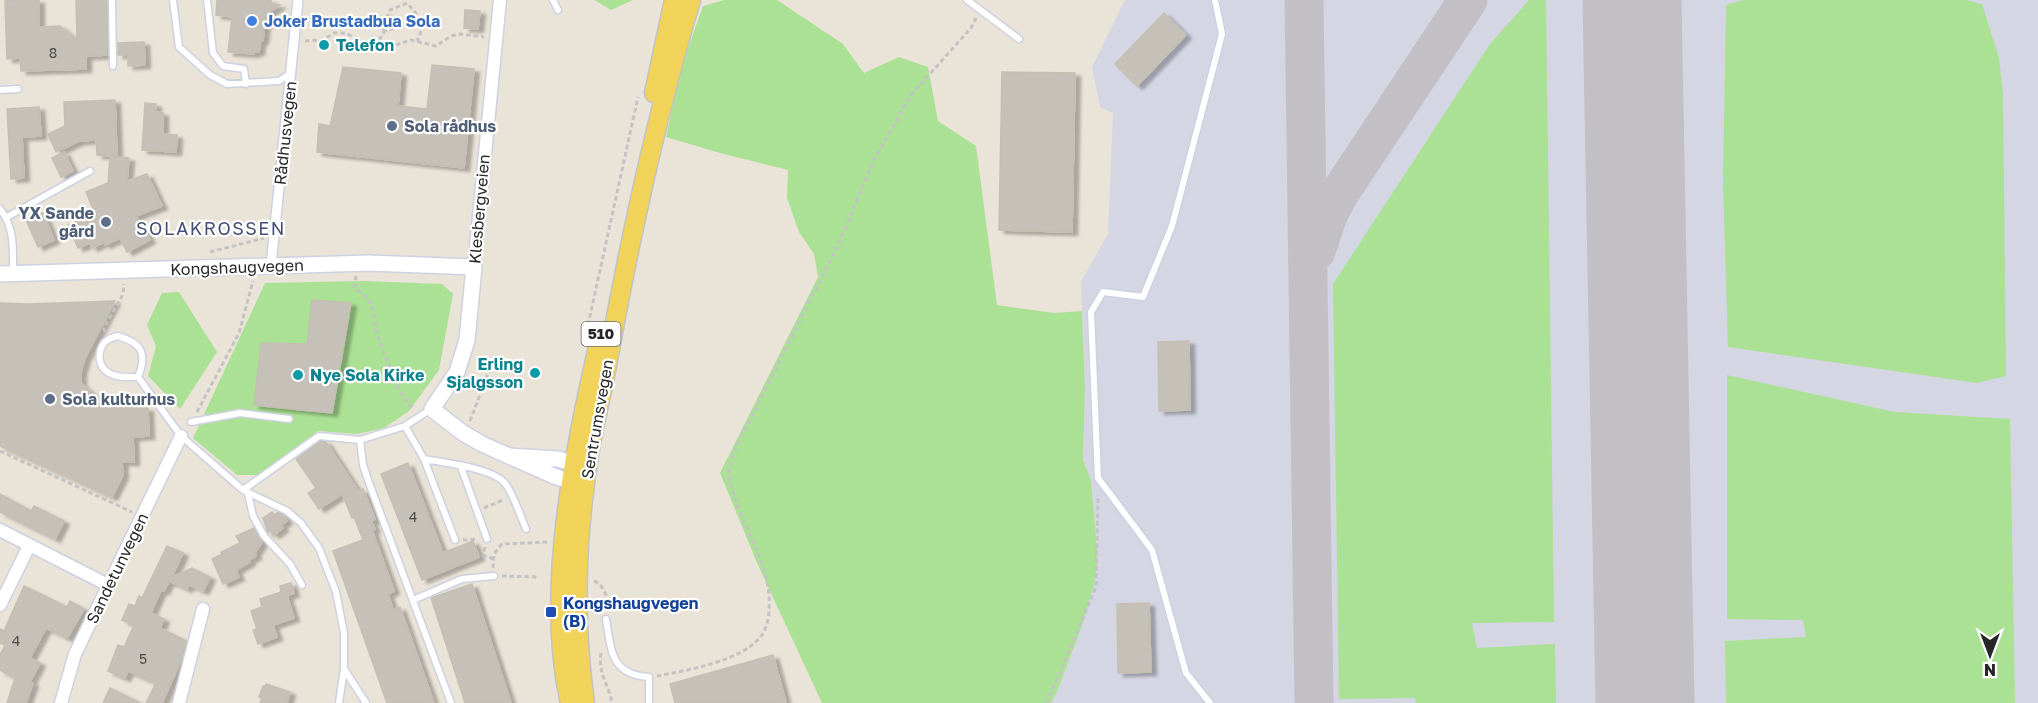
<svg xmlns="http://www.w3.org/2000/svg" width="2038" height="703" viewBox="0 0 2038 703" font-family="'Golos Text',sans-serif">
  <defs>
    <filter id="shadow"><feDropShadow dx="5.5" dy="3.5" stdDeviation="1.5" flood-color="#0004"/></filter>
  </defs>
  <rect width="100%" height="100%" fill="#eae3d8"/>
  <path fill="#d4d6e3" d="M1125,0H2038V703H1051L1057,692L1082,626L1094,585L1097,566V547L1091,480L1083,460L1085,389L1081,282L1108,234L1113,113L1100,107L1092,67Z"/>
  <path fill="#abe194" d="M594,0H633L611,10Z
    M724,0H777L843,44L864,73L899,57L928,67L938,121L976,146L997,305L1054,313L1082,311L1085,389L1083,460L1091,480L1097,548V566L1094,585L1082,626L1057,692L1051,703H822L758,565L720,473L818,277L814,254L799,232L787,198L788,170L720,153L666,137L681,68L703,6Z
    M1529,0H1546L1554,622L1472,623L1477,648L1555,644L1556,703H1416L1415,698L1339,699L1333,284L1490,44Z
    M1743,0H1966L1982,4L1999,58L2003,93L2006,376L1977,383L1728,347L1723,181L1726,5Z
    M364,281L442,284L453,294L439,370L409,411L384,428L357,434L318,431L258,475H237L193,438L265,283Z
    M179,292L217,352L180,409L148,376L156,346L147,325L162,293Z
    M1727,375L1895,412L2010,419L2015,703H1726L1725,641L1806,637L1803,620L1727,619Z"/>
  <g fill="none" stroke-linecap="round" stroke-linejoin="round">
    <path stroke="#c3c0c5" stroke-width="39" d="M1304,0L1314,703
      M1633,58L1639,27L1652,0
      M1316,251L1328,215L1339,194L1468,0"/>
    <path stroke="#c3c0c5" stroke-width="99" d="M1632,0L1645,703"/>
  </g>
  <path fill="#c5c0b8" stroke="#c5bfb3" stroke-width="1.5" filter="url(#shadow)" d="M18,0H39V27L60,26L77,40L76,0H107L108,55L86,56V69L21,71L20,58L7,59L5,1Z
    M217,0H271V4L280,5L270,12L269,23H265L263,40L260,43L259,52H254V54L228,52L232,17L216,15Z
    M465,10L480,11L478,29L464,28Z
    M1164,13L1186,35L1137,86L1115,64Z
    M144,42L145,65L128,66V55H118V43Z
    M432,65L474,69L464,168L317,152L319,124L330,126L343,67L401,73L398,106L427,109Z
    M1002,72L1075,73L1072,232L999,230Z
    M115,100L117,156L97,155L96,140L79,141L56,152L48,134L65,126L64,102Z
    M145,103L156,104V112L163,113V134L177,135L176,152L142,150Z
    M39,107L41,136L22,137L24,178L11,179L7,109Z
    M64,152L73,171L61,177L52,158Z
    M110,156L129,158L127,181L147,174L162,206L136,216L150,240L127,252L120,238L105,245L104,242L92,248L90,243L78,248L68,225L95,214L86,192L108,183Z
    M43,213L54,240L38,247L26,220Z
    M312,300L351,303L332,413L254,405L261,343L307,344Z
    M115,301L85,358L81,372V383L94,395L107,403L133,408H148L149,436L133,437L134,462H122L123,475L112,497L0,446V303L28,304Z
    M1189,341L1190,410L1159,411L1158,342Z
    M321,441L326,442L358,491L363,489L375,519L371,521L375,529L372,530L394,591L388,594L393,610L400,607L434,703H387L333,551L363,540L354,517L352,518L342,494L319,509L308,493L316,488L296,459Z
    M408,463L443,553L473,541L479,557L422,580L381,474Z
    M0,494L31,511L34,506L64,521L55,539L0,512Z
    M272,512L274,515L278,512L283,515L287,521L281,525L283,528L274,535L270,530L268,533L263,518Z
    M254,528L262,542L255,553L256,556L249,560L250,562L236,570L239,577L223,584L212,559L222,554L221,552L240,543L236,536Z
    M167,546L183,553L172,577L192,568L210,577L203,591L189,585L187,589L169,581L164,591L161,590L151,613L164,619L160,628L186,641L182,658L162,703H146L156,683L128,671L125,678L108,671L118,645L124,647L134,625L122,620L129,604L135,606L139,596L142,598Z
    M291,583L294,593L287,596L294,618L273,625L277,637L258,644L253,630L257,629L251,611L262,607L260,599L281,592L280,586Z
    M472,584L511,703H465L431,598Z
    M24,586L67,607L70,601L84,609L67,638L46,628L30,658L40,663L30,682L33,683L26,703H7L15,678L0,670V655L5,645L0,643V629L4,631Z
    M1149,603L1151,672L1118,673L1117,604Z
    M773,655L786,703H675L670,684Z
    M266,684L290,692L287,703H260L262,698L259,697L263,686H265Z
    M110,688L140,703H103Z"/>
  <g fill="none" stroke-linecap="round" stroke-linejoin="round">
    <g stroke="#ced1e1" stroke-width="9">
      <path id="service" d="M112,0L113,66
        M173,0L179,47L210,75L227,84L279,81L291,73
        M207,0L213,53L223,66L244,69L246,84
        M553,0L558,10
        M967,0L1019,39
        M0,90L18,89
        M0,209C15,228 13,250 13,273
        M7,217L90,171
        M117,336C141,342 148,353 138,377C128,377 117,378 109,373C98,367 97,353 104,343C107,339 112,338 117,336Z
        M138,377L181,436L243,490L287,511L301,523L319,548L336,592L344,633V669L339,703
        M431,409L405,426L424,459L455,540
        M191,422L240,413L289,419
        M360,440L363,465L368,480L451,703
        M424,459C444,463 497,468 507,486C515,499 520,515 526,529
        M461,467L487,539
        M243,490L319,436L360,440L405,426
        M248,494L253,516L264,536L290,564L302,585
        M413,600L462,579L494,576
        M606,619C611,650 611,675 649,677V703
        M344,669L366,703
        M1210,703L1186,673L1152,550L1098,478L1091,312L1103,292L1143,297L1172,226L1222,34L1215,0"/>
    </g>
    <g stroke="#ced1e1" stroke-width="12">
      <path id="pedestrian" d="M271,266L298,0"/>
    </g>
    <g stroke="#ced1e1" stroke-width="15">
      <path id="minor" d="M474,267L500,0
        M0,530L108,585
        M0,605L29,546
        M61,703L75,654L181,436
        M179,703L203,609"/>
    </g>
    <g stroke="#ced1e1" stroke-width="18">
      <path id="tertiary" d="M0,274L369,263L474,267L467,340L457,372L432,409L463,433L482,444L554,476L572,482L586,476L575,464L558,459L509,456"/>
    </g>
    <g stroke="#c3c3c3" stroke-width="21">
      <path id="primary" d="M654,93L674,0
        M570,703C544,591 575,445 601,334
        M585,703C573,619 576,533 590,449C595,419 603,389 608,360C630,238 656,118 691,0"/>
    </g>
    <path stroke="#c3c3c3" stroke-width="3" stroke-dasharray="4.5 3" stroke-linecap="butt" d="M388,16L392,17L394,25L392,29L385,31L381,28L380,19L383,16H388L390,10L407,3C419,17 427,22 417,41
      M305,41L323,40L334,33H346L366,45L377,49L386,48L411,40L436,46L451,36L461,34L484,37
      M366,45L369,41L380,39L384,32
      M210,252L264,238
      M356,276L355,288C361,293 368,298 371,305C375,312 374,320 376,328C380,344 400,400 413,408
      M588,325L638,97
      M105,332L104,328L123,294L124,284
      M197,412L239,333L253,281
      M470,421L488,373L500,361H511
      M0,451L132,512
      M484,508L503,500
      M463,540L477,539
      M485,547L483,555L493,559
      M493,568L494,554L502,544L548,542
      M502,576L539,577
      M594,581C605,585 609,601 607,611
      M601,653C598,675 608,682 612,703
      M657,676C688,670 743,661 762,635C767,627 769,618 769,609C772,570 748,536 736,501C733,491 728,480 729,470C730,462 733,455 736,448L838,245L873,162L911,95L971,28L976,18
      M1047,703L1096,587L1098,495"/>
    <use href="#service" stroke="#fff" stroke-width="6"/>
    <use href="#pedestrian" stroke="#fff" stroke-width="9"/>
    <use href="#minor" stroke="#fff" stroke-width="12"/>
    <use href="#tertiary" stroke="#fff" stroke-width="15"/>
    <use href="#primary" stroke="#f0d358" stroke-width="18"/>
  </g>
  <circle fill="#3f7fe0" stroke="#fff" stroke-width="2" cx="252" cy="21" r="6"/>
  <g fill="#0f9aa8" stroke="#fff" stroke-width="2">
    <circle cx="324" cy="45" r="6"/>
    <circle cx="535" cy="373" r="6"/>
    <circle cx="298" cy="375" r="6"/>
  </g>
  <g fill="#5c6f8a" stroke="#fff" stroke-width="2">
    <circle cx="392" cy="126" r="6"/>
    <circle cx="106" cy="222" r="6"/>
    <circle cx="50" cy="399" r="6"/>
  </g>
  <rect fill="#1a4fb4" stroke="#fff" stroke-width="2" x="545" y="606" width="12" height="12" rx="3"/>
  <g text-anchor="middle" stroke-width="4.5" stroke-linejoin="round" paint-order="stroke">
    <g font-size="14" fill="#4e4d4b">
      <text x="53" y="58">8</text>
      <text x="413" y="522">4</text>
      <text x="16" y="646">4</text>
      <text x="143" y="664">5</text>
    </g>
    <rect fill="#fff" stroke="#686868" stroke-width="1.5" x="581.5" y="322" width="39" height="24" rx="4.5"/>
    <g font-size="15" font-weight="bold" fill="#272727">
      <text x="601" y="339">510</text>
    </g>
    <g font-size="16" font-weight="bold" fill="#366cbe" stroke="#fff" text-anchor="start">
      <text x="264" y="27">Joker Brustadbua Sola</text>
    </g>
    <g font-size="16" font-weight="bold" fill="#0d838f" stroke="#fff" text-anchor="start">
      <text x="336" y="51">Telefon</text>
      <text x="523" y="370" text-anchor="end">Erling<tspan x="523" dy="18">Sjalgsson</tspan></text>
      <text x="310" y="381">Nye Sola Kirke</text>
    </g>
    <g font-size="16" font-weight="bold" fill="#4e5e75" stroke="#fff" text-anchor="start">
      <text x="404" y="132">Sola rådhus</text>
      <text x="94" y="219" text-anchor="end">YX Sande<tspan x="94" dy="18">gård</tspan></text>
      <text x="62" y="405">Sola kulturhus</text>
    </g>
    <g font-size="16" fill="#272727" stroke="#fff">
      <text transform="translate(285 133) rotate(-84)" y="6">Rådhusvegen</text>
      <text transform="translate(479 209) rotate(-85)" y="6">Klesbergveien</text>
      <text transform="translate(237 267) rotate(-2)" y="6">Kongshaugvegen</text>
      <text transform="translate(597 419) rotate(-80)" y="6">Sentrumsvegen</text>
      <text transform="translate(117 568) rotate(-64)" y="6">Sandetunvegen</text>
    </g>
    <g font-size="16" font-weight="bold" fill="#164399" stroke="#fff" text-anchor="start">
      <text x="563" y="609">Kongshaugvegen<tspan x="563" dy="18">(B)</tspan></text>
    </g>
    <g font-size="18" letter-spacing="1.5" fill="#484f77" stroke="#fff">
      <text x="211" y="235">SOLAKROSSEN</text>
    </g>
  </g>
  <g transform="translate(1990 655) rotate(180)" stroke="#ffffff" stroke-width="4.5" paint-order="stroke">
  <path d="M0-4.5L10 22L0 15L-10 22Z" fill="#272727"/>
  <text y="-9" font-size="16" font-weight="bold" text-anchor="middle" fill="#272727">N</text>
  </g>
</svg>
